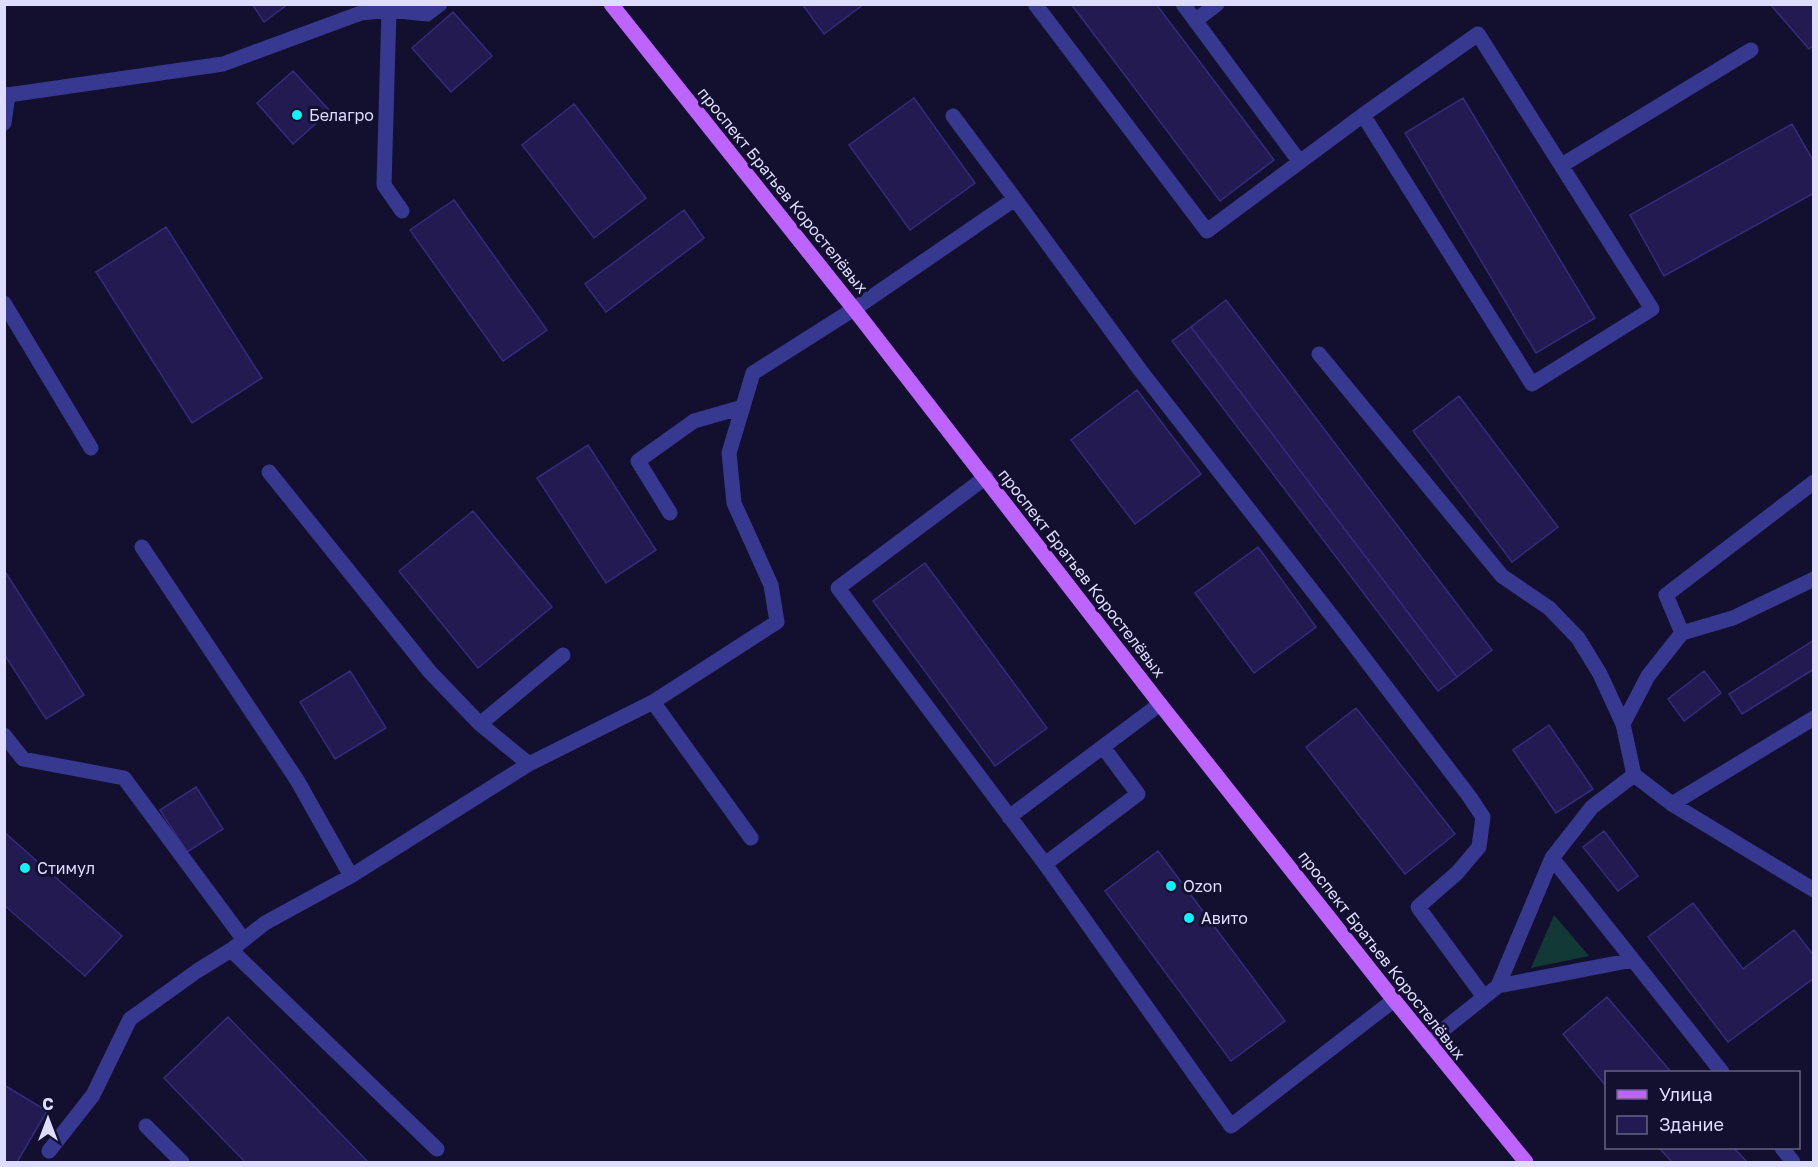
<svg xmlns="http://www.w3.org/2000/svg" width="1818" height="1167" viewBox="0 0 1818 1167" font-family="'Golos Text',sans-serif">
  <rect width="100%" height="100%" fill="#13102f"/>
  <path fill="#123936" d="M1554,915L1589,956L1531,968Z"/>
  <path fill="#221a51" stroke="#372b7f" stroke-width="1.5" d="M252,4H288L264,22Z
    M802,4H864L824,34Z
    M1071,4H1156L1274,160L1220,201Z
    M1770,4H1814V45L1809,49Z
    M453,12L492,56L451,92L412,48Z
    M293,71L330,111L293,144L257,103Z
    M914,98L975,183L910,230L849,145Z
    M1463,98L1595,318L1536,353L1405,133Z
    M574,104L646,198L594,238L522,145Z
    M1792,124L1814,162V193L1664,276L1630,215Z
    M454,200L547,330L503,361L410,230Z
    M684,210L704,238L606,312L585,284Z
    M166,227L262,378L192,423L96,272Z
    M1226,300L1492,650L1457,677L1191,327Z
    M1191,327L1457,677L1438,691L1172,341Z
    M1137,390L1201,474L1135,524L1071,440Z
    M1459,396L1558,527L1512,562L1413,431Z
    M588,445L656,550L606,583L537,478Z
    M473,511L552,607L478,668L399,571Z
    M1258,547L1316,627L1254,673L1195,593Z
    M925,563L1047,728L995,766L873,601Z
    M4,570L84,695L46,719L4,654Z
    M1814,640V669L1742,714L1729,694Z
    M350,671L386,728L335,759L300,702Z
    M1704,671L1721,693L1684,721L1668,699Z
    M1356,708L1455,834L1405,874L1306,747Z
    M1549,725L1593,789L1556,813L1513,750Z
    M196,787L223,829L187,852L160,810Z
    M1604,831L1638,876L1618,891L1583,847Z
    M4,832L122,936L85,976L4,905Z
    M1158,851L1285,1021L1231,1061L1105,891Z
    M1693,903L1743,969L1794,930L1814,956V978L1728,1042L1648,937Z
    M1607,997L1671,1072H1606V1086L1563,1034Z
    M228,1017L367,1161L365,1162H245L164,1078Z
    M4,1085L47,1111L17,1162H4Z
    M1659,1148H1734L1747,1162H1672Z"/>
  <g fill="none" stroke-linecap="round" stroke-linejoin="round">
    <path stroke="#373991" stroke-width="15" d="M1035,4L1207,231L1363,115L1478,34L1652,309L1532,384L1363,115
      M1183,4L1299,161
      M389,10L384,185L402,211
      M1195,21L1217,4
      M4,94L8,95L223,64L361,13L389,10L427,14L440,4
      M953,116L1015,199L1140,370L1339,625L1469,796L1483,817L1479,847L1457,873L1418,907L1484,997
      M4,123L8,95
      M1562,165L1751,50
      M4,303L91,448
      M1319,354L1502,576L1549,608L1578,638L1600,674L1623,724L1634,775
      M269,472L430,672L480,724L529,764
      M986,477L838,588L1045,864L1231,1126L1394,1000
      M670,513L638,461L694,421L743,407
      M142,547L297,780L351,876
      M1682,633L1666,595L1814,482
      M653,702L751,838
      M480,724L563,655
      M1623,724L1648,676L1682,633L1733,618L1814,579
      M4,735L23,759L124,778L244,940
      M1672,804L1814,718
      M1009,817L1160,704
      M1552,858L1722,1072
      M1045,864L1138,794L1103,747
      M231,950L437,1149
      M1498,986L1633,960
      M1428,1042L1498,986L1552,858L1592,807L1634,775L1672,804L1814,890
      M146,1126L182,1162
      M1782,1148L1793,1162
      M49,1151L93,1095L130,1019L197,971L231,950L265,923L351,876L529,764L653,702L777,622L771,585L734,503L729,453L753,373L854,309L1015,199"/>
    <path stroke="#bd64ff" stroke-width="15" d="M611,4L854,309L1160,704L1394,1000L1526,1162"/>
  </g>
  <g fill="#09f4ff" stroke="#13102f" stroke-width="2">
    <circle cx="297" cy="115" r="6"/>
    <circle cx="25" cy="868" r="6"/>
    <circle cx="1171" cy="886" r="6"/>
    <circle cx="1189" cy="918" r="6"/>
  </g>
  <g text-anchor="middle" stroke-width="6" stroke-linejoin="round" paint-order="stroke">
    <g font-size="16" fill="#dfddff" stroke="#13102f" text-anchor="start">
      <text x="309" y="121">Белагро</text>
      <text x="37" y="874">Стимул</text>
      <text x="1183" y="892">Ozon</text>
      <text x="1201" y="924">Авито</text>
    </g>
    <g font-size="16" fill="#dfddff" stroke="#13102f">
      <text transform="translate(783 190) rotate(51)" y="6">проспект Братьев Коростелёвых</text>
      <text transform="translate(1082 573) rotate(52)" y="6">проспект Братьев Коростелёвых</text>
      <text transform="translate(1382 955) rotate(52)" y="6">проспект Братьев Коростелёвых</text>
    </g>
  </g>
  <rect width="1818" height="1167" fill="none" stroke="#dfddff" stroke-width="12"/>
  <rect x="1605" y="1071" width="195" height="78" fill="#13102f" stroke="#656282" stroke-width="1.5"/>
  <rect x="1617" y="1090" width="30" height="9" fill="#bd64ff" stroke="#656282" stroke-width="1.5"/>
  <text x="1659" y="1101" font-size="18" fill="#dfddff">Улица</text>
  <rect x="1617" y="1116" width="30" height="18" fill="#221a51" stroke="#656282" stroke-width="1.5"/>
  <text x="1659" y="1131" font-size="18" fill="#dfddff">Здание</text>
  <g transform="translate(48 1119)" stroke="#13102f" stroke-width="4.5" paint-order="stroke">
  <path d="M0-4.5L10 22L0 15L-10 22Z" fill="#dfddff"/>
  <text y="-9" font-size="16" font-weight="bold" text-anchor="middle" fill="#dfddff">С</text>
  </g>
</svg>
